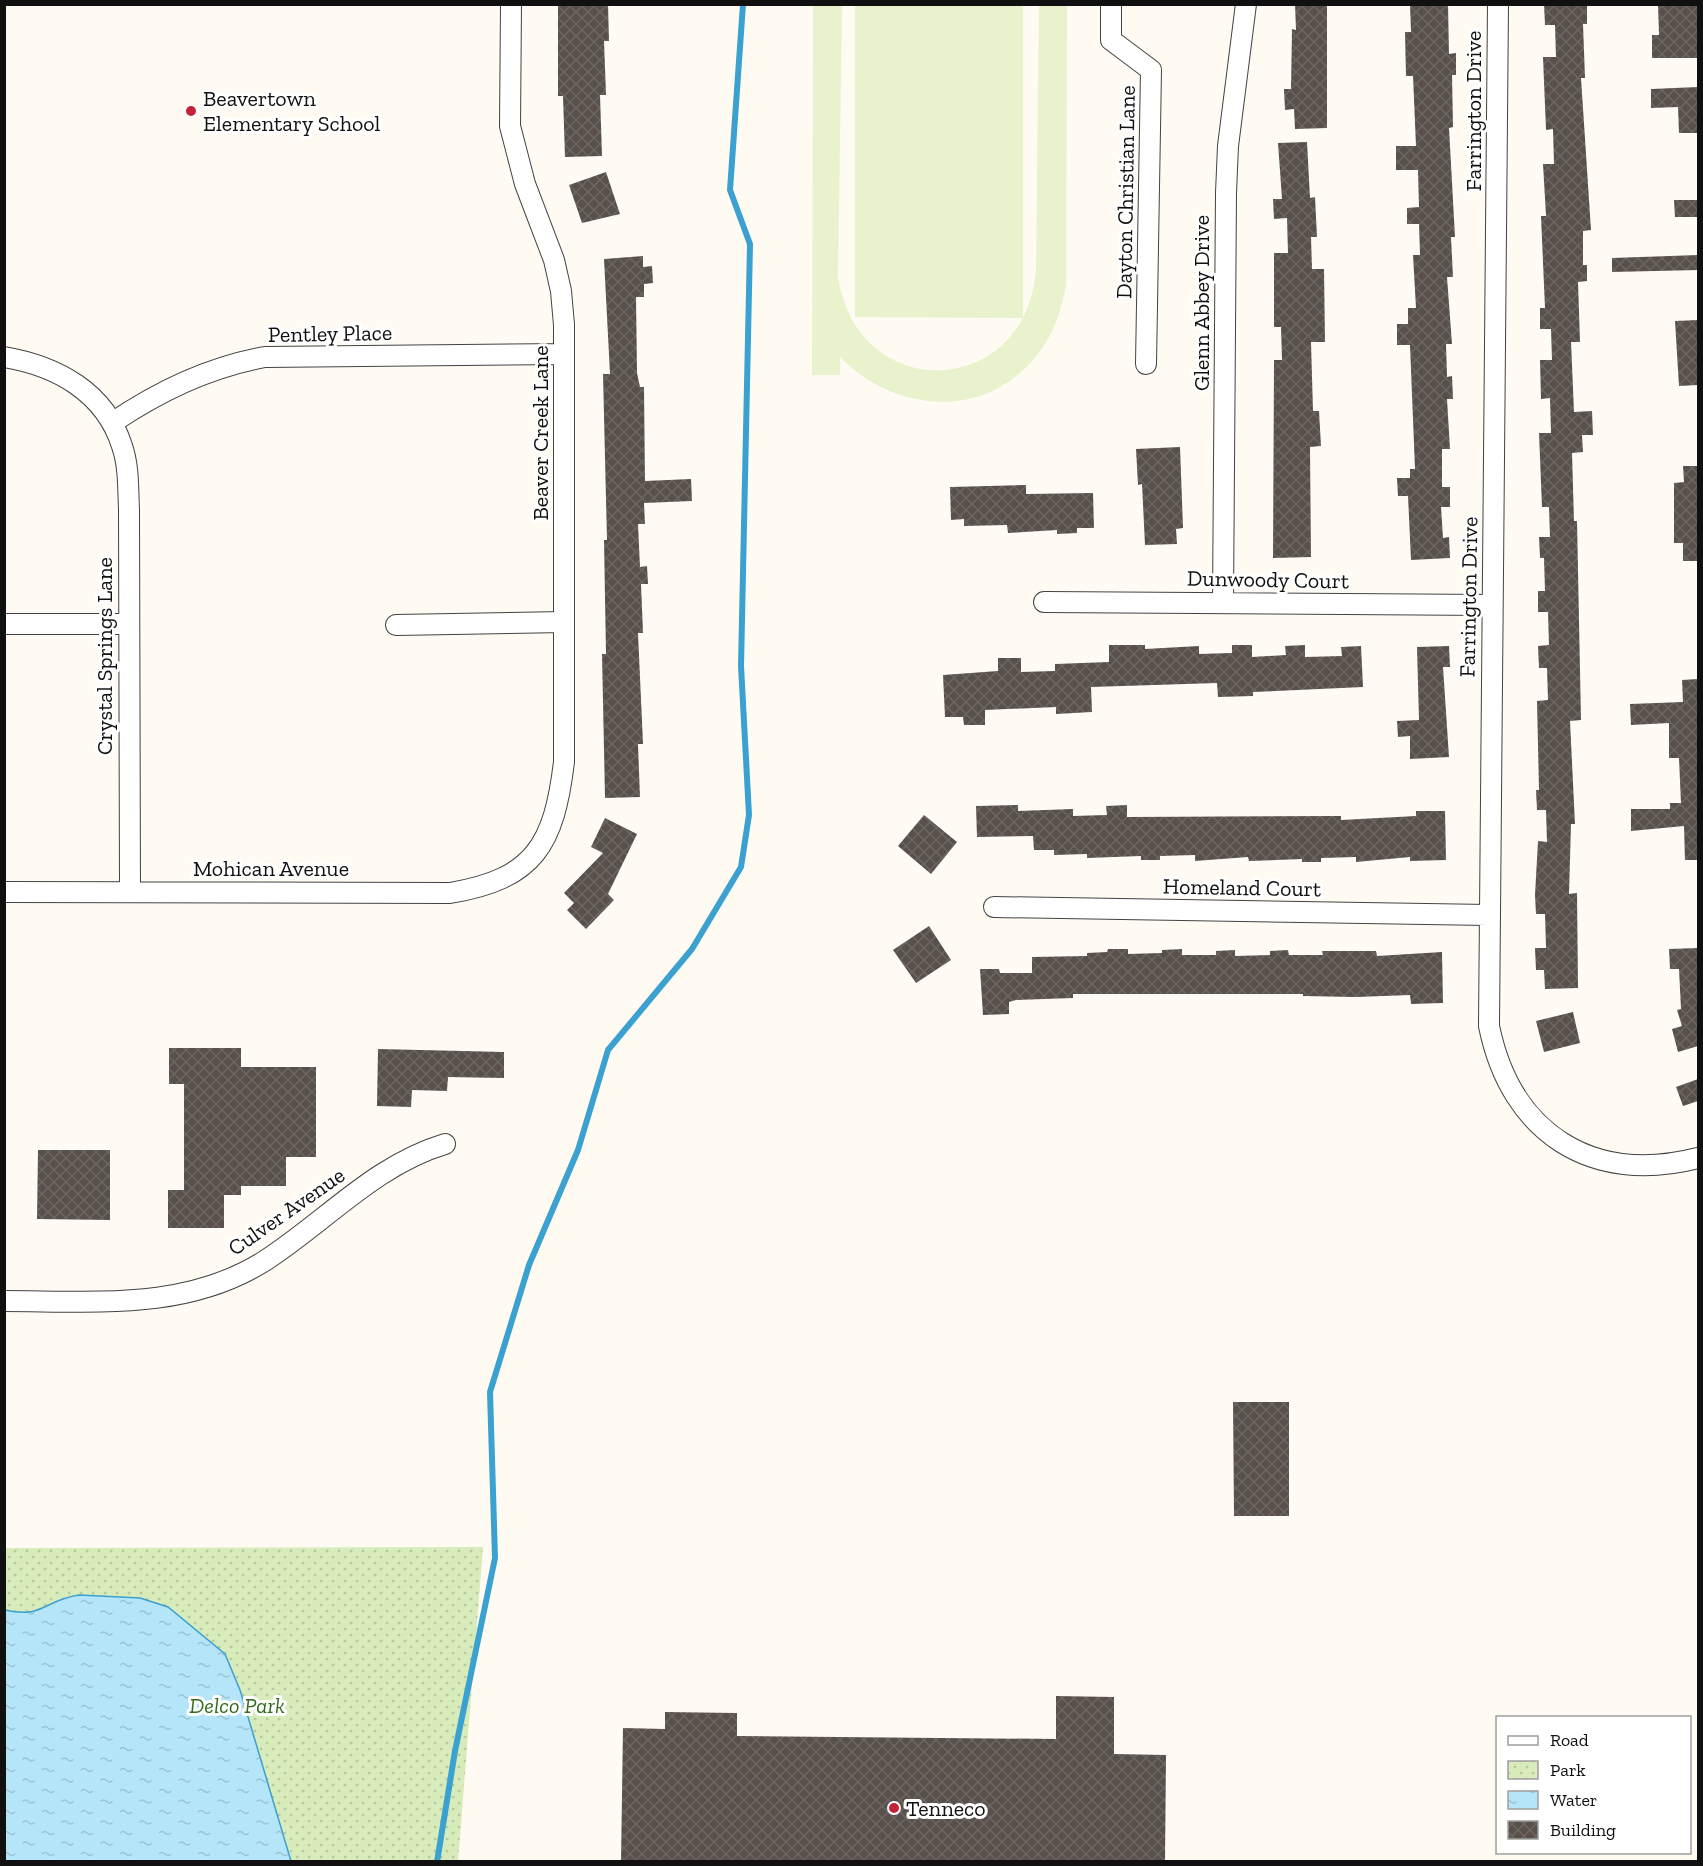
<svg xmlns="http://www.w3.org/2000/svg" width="1703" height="1866" viewBox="0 0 1703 1866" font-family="'Zilla Slab',serif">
  <defs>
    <pattern id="park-dots" width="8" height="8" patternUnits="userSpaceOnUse" patternTransform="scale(1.5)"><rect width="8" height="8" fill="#d8ebba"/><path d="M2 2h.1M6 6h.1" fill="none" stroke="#b8c89f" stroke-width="1.8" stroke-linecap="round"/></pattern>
    <pattern id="water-ripples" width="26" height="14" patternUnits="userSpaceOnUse" patternTransform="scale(1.5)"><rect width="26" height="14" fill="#b5e5f8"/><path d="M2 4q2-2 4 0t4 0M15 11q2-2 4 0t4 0" fill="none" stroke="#9bc3d4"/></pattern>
    <pattern id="building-cross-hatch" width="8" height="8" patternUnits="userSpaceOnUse" patternTransform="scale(1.5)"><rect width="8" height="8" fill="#59504b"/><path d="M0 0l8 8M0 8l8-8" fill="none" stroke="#6c6561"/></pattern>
  </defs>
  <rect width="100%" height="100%" fill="#fffbf2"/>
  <path fill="url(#park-dots)" d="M483,1547L458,1861H5L4,1548Z"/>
  <path fill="#e8f2cc" d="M813,5H842L838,278C859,406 1026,399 1036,270L1039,5H1067L1066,286C1062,305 1057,325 1046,342C998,420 900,418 840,357V375H812Z
    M855,5H1023V318L855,317Z"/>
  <path fill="url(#water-ripples)" stroke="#3aa1d1" stroke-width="1.5" d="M79,1595L140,1598L168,1607L225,1654L240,1690L291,1861H5V1610C43,1619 44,1600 79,1595Z"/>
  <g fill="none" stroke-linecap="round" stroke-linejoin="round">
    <path stroke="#3aa1d1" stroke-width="6" d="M437,1862L455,1751L495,1558L490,1392L529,1265L578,1150L608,1050L692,949L741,867L749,815L741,666L750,244L730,190L743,4"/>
  </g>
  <path fill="url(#building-cross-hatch)" d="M558,4H608L609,41H604L606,95H600L602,156L565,157L563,96H558Z
    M1295,4H1327V128L1295,129L1294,109L1285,110L1284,89H1291L1292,29L1296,30Z
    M1410,4H1448L1449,54L1456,53V75H1452L1453,127L1449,128L1455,237H1451L1453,277H1447L1452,344H1446L1447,377L1452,376L1453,399H1447L1450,449H1442V487H1450V507H1441L1443,538L1449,537L1450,558L1411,560L1408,496H1398L1397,478H1410V469H1415L1410,345H1397V324H1408V308H1416L1413,255H1420L1419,224H1407V208L1419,207L1418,170H1396V146H1416L1413,76H1406L1405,32H1411Z
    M1544,4H1587V24H1583L1585,78H1581L1591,230L1583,231V265H1587V281L1578,282L1580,342H1571L1574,412L1592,411L1593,435H1582L1583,452L1572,453L1574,521H1577L1581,720L1570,721L1575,824H1571L1569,894L1577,893L1578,988L1545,989L1544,970H1536L1535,948H1546L1545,914H1536L1535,895L1538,841L1547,842L1546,810H1537L1536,790H1539L1537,701L1548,700L1547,668H1539L1538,646L1549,645L1548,612H1538V591H1545L1544,558H1540L1539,537H1550L1549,507H1542L1539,433H1551L1550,398L1541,399L1540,360H1552L1551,329H1540V308H1545L1541,216H1546L1543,164H1554L1553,129L1546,130L1543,57H1556L1555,25H1545Z
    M1658,4H1698V58H1652V35H1659Z
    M1698,87V133H1679L1678,107L1651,108V89Z
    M1307,142L1310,198L1315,197L1317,237H1311L1312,269H1324L1325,342H1311L1313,411H1319L1321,446L1310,447L1311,557L1273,558L1274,360H1282L1281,327H1274V253H1288L1287,218L1274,219L1273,199H1282L1278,143Z
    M606,172L620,214L582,223L569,185Z
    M1674,200H1698V217H1675Z
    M1698,255V270L1612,272V258Z
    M643,256V267L652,266L653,283L644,284V297H636L637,373L640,387H644L645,481L691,479L692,501L644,503L645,524H638L640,567L647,566L648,584H641L643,633H638L643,744H638L640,797L605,798L602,654H606L604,540H607L603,374H610L604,259Z
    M1698,320V385L1679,386L1675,321Z
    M1180,447L1183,528L1176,529L1177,544L1145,545L1142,484L1138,485L1136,449Z
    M1683,466H1698V561H1683V543H1674V483L1684,482Z
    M1026,485V494L1093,493L1094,528H1077V533L1057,534V530L1008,533L1007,525L964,526V519L951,520L950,487Z
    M1109,645H1145V649L1199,646V654L1232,653V645H1252V657L1286,655L1285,646L1305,645V657L1342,656L1341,647L1361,646L1363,687L1253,692V696L1218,697L1217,683L1091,687L1092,712L1056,714V707L985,710V725H964L963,717H945L943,675L998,671V658H1021V672L1055,671V664L1109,662Z
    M1449,646L1450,667H1443L1449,757L1410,759V736L1398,737L1397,721L1419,720L1417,647Z
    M1698,679V860H1685L1684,826L1631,831V809H1670V803H1681L1679,758H1669V723L1631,725L1630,704L1683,702L1682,680Z
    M1018,805V811L1073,809V816L1107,815L1106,806L1127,805V817L1341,816V820L1416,816V811H1445L1446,860L1410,861V857L1356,862V857L1321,858V862H1302V859L1249,861L1248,857L1195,861V855L1160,856V860H1141V856L1087,858V854L1054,855V850H1034L1033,836L977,837L976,806Z
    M924,815L957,842L931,874L898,846Z
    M605,818L637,834L608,894L614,900L586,929L567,910L574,903L564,893L603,853L591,847Z
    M929,926L951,960L916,983L893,950Z
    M1698,948V1046L1678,1052L1672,1029L1682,1026L1677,1010L1681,1009L1679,969H1670L1669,949Z
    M1108,949H1128V954L1162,953V950L1182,949V955H1216V951L1235,950V956L1270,955V951L1288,950L1289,955H1323L1322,951H1376L1377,956L1442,952L1443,1003L1411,1004L1410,995L1356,997L1303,996V994H1073V998L1016,1000L1009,1002V1014L983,1015L980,969H999L1000,973H1032V957L1087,956V953L1107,952Z
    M1573,1012L1580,1043L1544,1052L1536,1021Z
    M169,1048H241V1067H316V1157H286V1186H241V1195H224V1228H168V1190H184V1084H169Z
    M378,1049L504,1052V1078L448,1077L447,1091L412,1090L411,1107L377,1106Z
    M1698,1079V1101L1683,1106L1676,1087Z
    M38,1150H110V1220L37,1219Z
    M1233,1402H1289V1516H1234Z
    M1056,1696L1114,1697V1754L1166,1755L1165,1862H621L623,1728L665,1729V1712L737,1713V1736L1056,1739Z"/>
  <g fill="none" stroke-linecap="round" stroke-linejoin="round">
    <g stroke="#434343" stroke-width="22">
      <path id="street" d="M1111,4V40L1151,70L1146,364
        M1498,4L1489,1026C1511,1134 1592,1185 1698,1158
        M4,357C57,366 105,392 122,446C129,466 128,489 129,510L130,892
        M112,423C159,391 209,367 265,357L564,354
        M1044,602L1491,605
        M1223,602L1226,193L1228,146L1246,4
        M4,624H127
        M396,625L564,622
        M4,892L450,893C535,879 554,844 564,762V325L561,291L554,260L525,184L510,126L511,4
        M994,907L1488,915
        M4,1301C94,1301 187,1311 266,1260C326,1221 375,1165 445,1144"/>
    </g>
    <use href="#street" stroke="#fff" stroke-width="20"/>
  </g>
  <g fill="#c52238" stroke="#fff" stroke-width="2">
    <circle cx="191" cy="111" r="6"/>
    <circle cx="894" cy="1808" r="6"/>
  </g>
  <g text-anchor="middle" stroke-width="6" stroke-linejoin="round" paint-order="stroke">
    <g font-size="22" fill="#101010" stroke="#fff" text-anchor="start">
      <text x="203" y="106">Beavertown<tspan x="203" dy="25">Elementary School</tspan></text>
      <text x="906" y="1816">Tenneco</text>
    </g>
    <g font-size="22" fill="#101010" stroke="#fff">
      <text transform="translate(1473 111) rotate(-90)" y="8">Farrington Drive</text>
      <text transform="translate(1125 192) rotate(-89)" y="8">Dayton Christian Lane</text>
      <text transform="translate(1201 303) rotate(-90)" y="8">Glenn Abbey Drive</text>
      <text transform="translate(330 333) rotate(-1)" y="8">Pentley Place</text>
      <text transform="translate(540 433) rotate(-90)" y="8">Beaver Creek Lane</text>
      <text transform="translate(1268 579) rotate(1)" y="8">Dunwoody Court</text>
      <text transform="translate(1468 597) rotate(-89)" y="8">Farrington Drive</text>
      <text transform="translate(104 656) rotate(-90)" y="8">Crystal Springs Lane</text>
      <text x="271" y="876">Mohican Avenue</text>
      <text transform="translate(1242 887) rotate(1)" y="8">Homeland Court</text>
      <text transform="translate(286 1211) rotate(-35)" y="8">Culver Avenue</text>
    </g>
    <g font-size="22" font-style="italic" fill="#336a1d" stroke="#fff">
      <text x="237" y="1713">Delco Park</text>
    </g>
  </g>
  <rect width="1703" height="1866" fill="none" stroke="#101010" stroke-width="12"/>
  <rect x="1496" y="1716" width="195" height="138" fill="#ffffff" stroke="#9f9f9f" stroke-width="1.5"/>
  <rect x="1508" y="1736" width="30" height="9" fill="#ffffff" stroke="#9f9f9f" stroke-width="1.5"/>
  <text x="1550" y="1746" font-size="18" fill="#101010">Road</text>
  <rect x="1508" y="1761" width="30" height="18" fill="url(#park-dots)" stroke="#9f9f9f" stroke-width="1.5"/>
  <text x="1550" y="1776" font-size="18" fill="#101010">Park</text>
  <rect x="1508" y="1791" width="30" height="18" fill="url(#water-ripples)" stroke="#9f9f9f" stroke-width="1.5"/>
  <text x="1550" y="1806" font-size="18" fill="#101010">Water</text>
  <rect x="1508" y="1821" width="30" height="18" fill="url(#building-cross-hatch)" stroke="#9f9f9f" stroke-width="1.5"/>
  <text x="1550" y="1836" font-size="18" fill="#101010">Building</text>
</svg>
